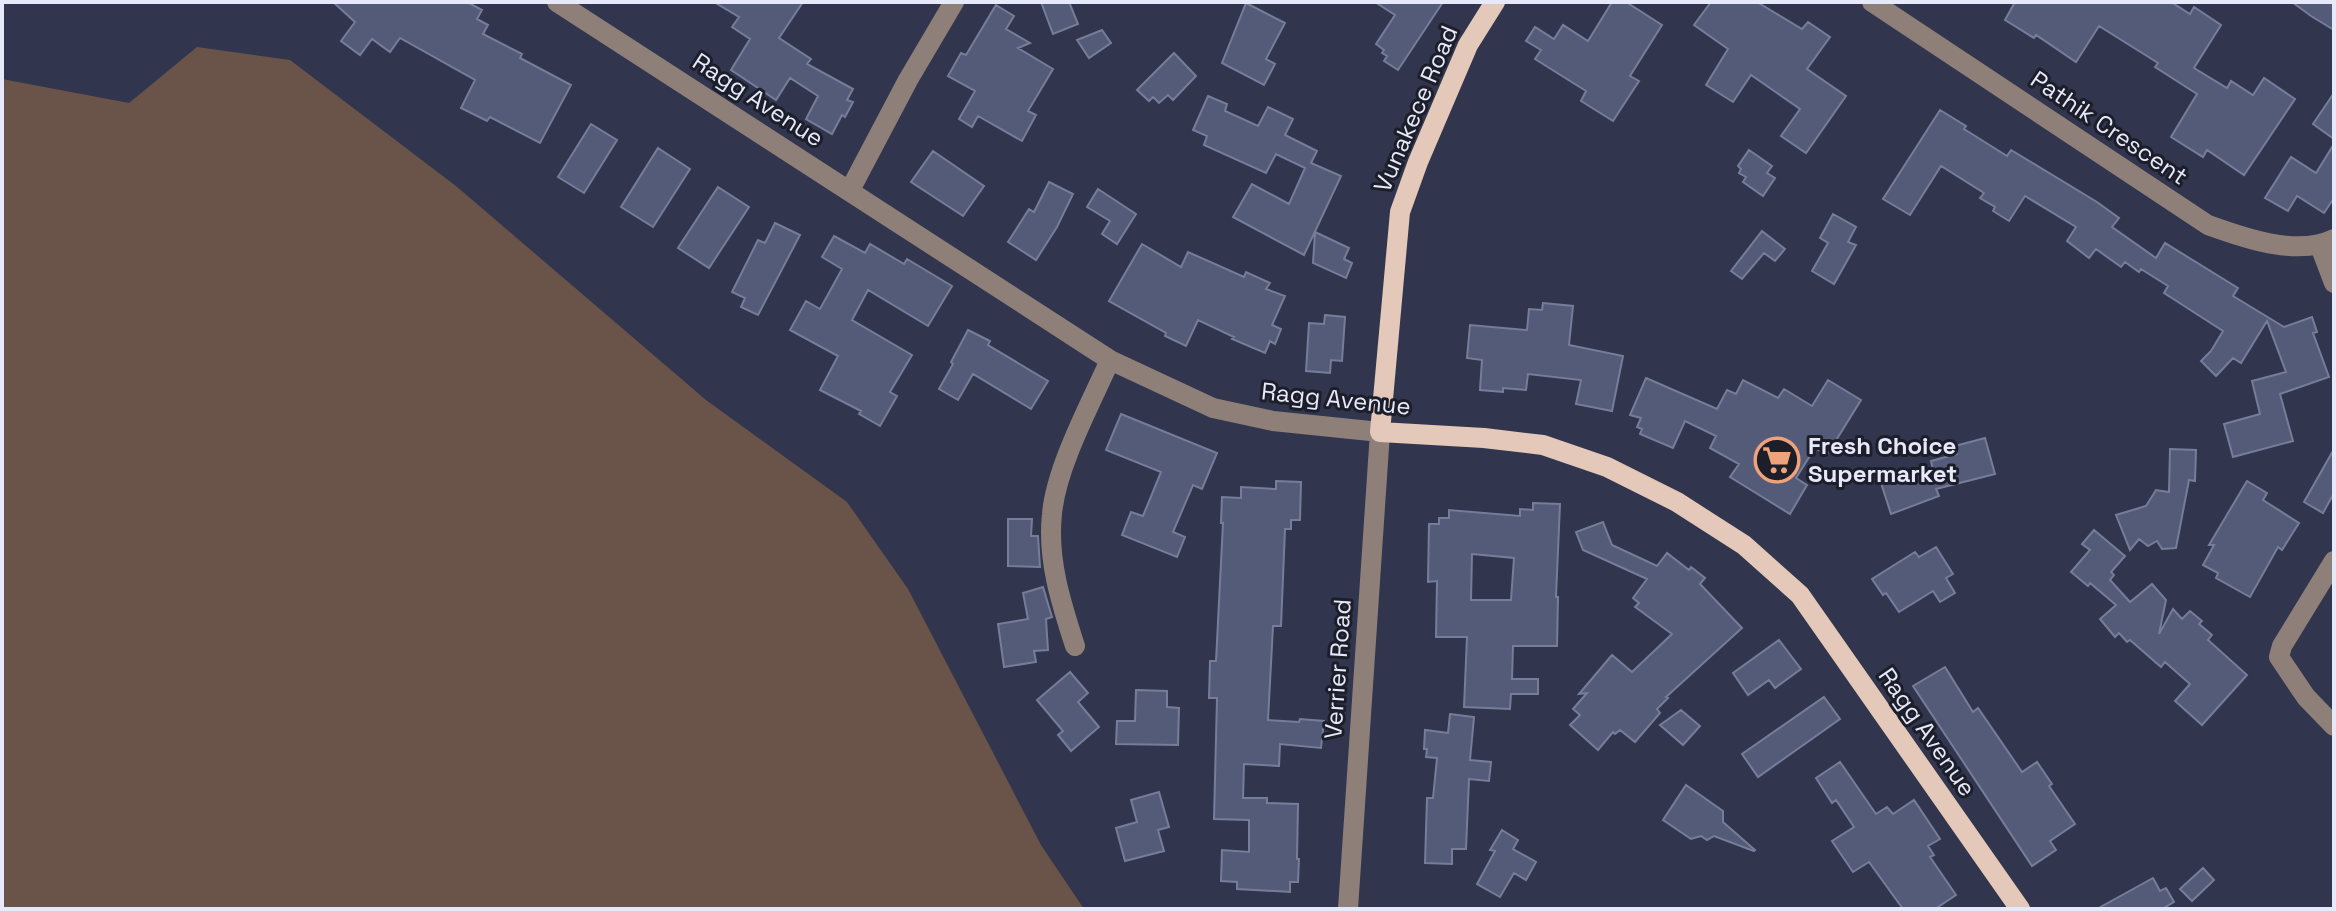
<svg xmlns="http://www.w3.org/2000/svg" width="2336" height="911" viewBox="0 0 2336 911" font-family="'Space Grotesk',sans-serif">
  <rect width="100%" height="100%" fill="#31364e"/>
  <path fill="#6a5348" d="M197,47L290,60L456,186L706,400L847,502L908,589L1041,845L1084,909H2V79L129,103Z"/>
  <path fill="#545b79" stroke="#767d99" stroke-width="2" fill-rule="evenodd" d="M333,2H467L482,10L477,19L488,25L483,34L522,54L520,58L571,85L540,143L490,117L487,121L461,108L475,80L400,38L390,52L372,39L360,55L341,41L355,22Z
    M714,2H803L779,38L811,59L807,64L853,89L847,100L853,102L845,117L842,115L832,134L806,119L818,96L790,78L776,100L731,70L750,39L732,27L739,17Z
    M1041,2H1069L1078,24L1053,34Z
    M1375,2H1443L1398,70L1384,61L1387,56L1382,53L1384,50L1376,44L1395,15Z
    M1612,2H1626L1662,25L1630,76L1639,81L1613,121L1581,101L1586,91L1535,59L1541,50L1526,41L1535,27L1554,39L1563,25L1588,41Z
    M1711,2H1757L1802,29L1808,22L1830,37L1807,69L1846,96L1806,153L1781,136L1800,109L1751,75L1733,102L1706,85L1728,49L1694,25Z
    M2015,2H2171L2190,14L2194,7L2221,25L2194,68L2227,88L2231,81L2253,95L2264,78L2295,99L2244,175L2207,150L2203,157L2171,137L2197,94L2155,67L2158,63L2099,26L2076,62L2036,35L2034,38L2005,20Z
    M2292,2H2334V30L2311,16Z
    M1246,3L1285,23L1266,59L1275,64L1264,85L1222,63Z
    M996,5L1014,16L1006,29L1030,43L1018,48L1053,69L1028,111L1036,115L1022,141L978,116L972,127L959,119L975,91L948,76L961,53L966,55Z
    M1102,30L1111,43L1089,58L1077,40Z
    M1174,53L1196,76L1173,100L1168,95L1159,103L1153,97L1149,101L1137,90Z
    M2334,93V139L2313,124Z
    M1208,96L1227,104L1225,111L1258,126L1268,107L1293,119L1285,135L1317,151L1311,163L1341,176L1304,255L1233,217L1252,184L1289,204L1305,168L1276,154L1266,173L1204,145L1207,136L1193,130Z
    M1940,110L1966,126L1964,129L2007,156L2011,150L2097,202L2119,218L2112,227L2156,258L2165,243L2238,288L2233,296L2284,327L2312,317L2317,332L2313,333L2329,377L2280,394L2293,441L2233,457L2224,424L2260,414L2252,381L2286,372L2267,321L2241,363L2233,358L2216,376L2201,361L2211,351L2223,331L2164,293L2168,286L2141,269L2139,272L2125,262L2121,267L2096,249L2089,258L2067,241L2076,227L2025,196L2009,221L1993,211L1995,207L1980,198L1984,193L1941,166L1910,215L1883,199Z
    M591,124L617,140L584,193L558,177Z
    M2334,144V198L2324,213L2297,196L2288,211L2265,198L2291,157L2316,173Z
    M658,148L690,169L653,227L621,207Z
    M1749,150L1772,166L1767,173L1775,178L1763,196L1743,182L1746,177L1739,173L1741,169L1738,166Z
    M933,151L984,186L963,216L911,182Z
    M1049,182L1073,194L1057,227L1036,260L1008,242L1029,209L1034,212Z
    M718,187L749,207L709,268L678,248Z
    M1098,189L1136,214L1117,244L1102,234L1110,221L1087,207Z
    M1833,214L1856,227L1848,242L1856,245L1834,284L1812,271L1828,243L1820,238Z
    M775,223L800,235L758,315L741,307L745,298L732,292L758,240L765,243Z
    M1762,231L1785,249L1775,261L1764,253L1742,279L1731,271Z
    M1315,232L1349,248L1344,259L1352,263L1346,278L1313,263Z
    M834,236L865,253L870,244L904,264L907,259L952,286L928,326L868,290L852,320L912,355L890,392L897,396L880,426L859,414L861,411L820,390L838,356L790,330L806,301L820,309L842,269L822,257Z
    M1142,244L1181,267L1188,252L1244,277L1246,272L1270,283L1266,289L1285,296L1272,325L1281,329L1275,344L1270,341L1265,353L1232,339L1234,337L1198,320L1186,346L1165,336L1166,333L1109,301Z
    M1543,303L1573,306L1569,345L1623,356L1612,411L1576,404L1581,380L1528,374L1526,390L1503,388V392L1480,390L1482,360L1467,358L1470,325L1527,330L1529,309L1542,310Z
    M1325,315L1345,317L1342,361L1331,360L1330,373L1306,371L1309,323L1324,324Z
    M968,330L990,341L988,345L1048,381L1031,409L973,374L958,400L939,389L953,364L951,362Z
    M1646,378L1717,409L1727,390L1736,394L1743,380L1778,398L1784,389L1812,406L1828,380L1861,400L1827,455L1815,448L1796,478L1807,485L1790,514L1730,477L1739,464L1710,448L1716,436L1685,421L1673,448L1640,434L1642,429L1637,427L1641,418L1630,415Z
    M1121,414L1217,453L1202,489L1193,485L1173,532L1185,537L1177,557L1122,535L1131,512L1143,516L1161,472L1106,450Z
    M1985,438L1995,474L1936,489L1939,496L1891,514L1881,483L1900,477L1901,482L1933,470L1931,461L1957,454L1955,446Z
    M2170,449L2196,450L2195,481L2189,480L2176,548L2162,549L2157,541L2148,546L2139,539L2130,550L2116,515L2146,506L2156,490L2169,492Z
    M2334,449V493L2323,513L2304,502Z
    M1276,481L1301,482L1300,520H1291V529H1285L1281,626H1273L1268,720L1299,722L1300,719L1324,721L1321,748L1280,744L1279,766L1244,764L1243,798H1267V803L1298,804L1297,859H1299L1298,882H1290V892L1237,889V882L1221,881L1222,850L1249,852V820L1214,819L1217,698H1209L1210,661H1216L1223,523H1221L1222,497L1241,498V487L1276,489Z
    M2247,481L2267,493L2263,500L2299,523L2282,550L2278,547L2250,597L2216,578L2218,573L2203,565L2214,545H2209Z
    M1533,503L1560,504L1556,597H1558L1557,646H1513L1512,679H1538V694H1511L1510,709L1464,707L1467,637H1436L1437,581L1428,582L1429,524H1439V518H1449V510L1520,516V509L1533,510ZM1472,554L1514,558L1511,600H1471Z
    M1008,519H1032L1031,536H1038L1040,567L1008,566Z
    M1603,522L1612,545L1657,566L1667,553L1689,570L1691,567L1705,578L1700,584L1742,628L1666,697L1668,698L1657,709L1660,713L1635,742L1620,730L1615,734L1613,732L1598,750L1570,725L1580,715L1573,709L1587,693L1579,694L1612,655L1632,672L1672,634L1635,607L1639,603L1633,598L1647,579L1583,550L1576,532Z
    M2094,530L2125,556L2111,572L2114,575L2110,580L2130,602L2152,584L2166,600L2159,634L2173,609L2182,619L2190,611L2202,621L2199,624L2212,635L2208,640L2247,675L2202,725L2175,701L2190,684L2165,662L2161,667L2130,640L2127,642L2119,633L2115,637L2100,619L2116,605L2090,583L2088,586L2071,572L2090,550L2082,544Z
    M1936,547L1953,574L1946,578L1955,593L1940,602L1933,591L1899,612L1886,593L1883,595L1872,579L1915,552L1919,557Z
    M1043,587L1052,617L1046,619L1048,650L1034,651L1036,662L1004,667L998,624L1028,619L1023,593Z
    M1779,640L1801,669L1775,688L1769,680L1748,695L1733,673Z
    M1945,667L1973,712L1978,708L2022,772L2037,762L2052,784L2049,786L2075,824L2050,841L2056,850L2032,866L1913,686Z
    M1070,672L1088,693L1078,702L1099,727L1071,751L1058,735L1063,731L1037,700Z
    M1136,690L1167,691V707L1179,708L1178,745L1116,744L1117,721H1135Z
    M1824,697L1840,719L1758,777L1742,754Z
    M1681,710L1700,726L1683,745L1660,725Z
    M1450,714L1474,717L1470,760L1491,762L1489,781L1469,779L1466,849H1452V864L1425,863L1427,798H1433L1437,758L1426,757L1427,749H1424L1425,730L1448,733Z
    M1840,762L1876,814L1887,807L1893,814L1914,800L1940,839L1928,846L1934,855L1930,857L1956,895L1935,909H1903L1869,862L1853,872L1832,841L1854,827L1836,800L1832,803L1816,778Z
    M1686,785L1723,811V822L1755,850L1754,851L1714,836L1707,840L1701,836L1691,839L1663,820Z
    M1159,792L1169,827L1158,830L1164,851L1125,861L1116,828L1137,822L1131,800Z
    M1502,830L1518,840L1513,849L1536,862L1526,880L1514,873L1500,897L1477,884L1495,851L1490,850Z
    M2203,868L2214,880L2192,901L2180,889Z
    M2153,878L2160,891L2166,888L2174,902L2162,909H2097Z"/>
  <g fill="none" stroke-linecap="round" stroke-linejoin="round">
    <path stroke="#8e8079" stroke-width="20" d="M557,2L1110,360L1213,408L1273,421L1380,432L1348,909
      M1872,2L2208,225C2244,238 2297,257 2334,239
      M850,190L908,80L954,2
      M2320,246L2334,283
      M2334,561L2282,646L2279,657L2306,697L2334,726
      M1075,646C1061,603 1047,559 1052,514C1056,467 1091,403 1110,360"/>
    <path stroke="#e4c8ba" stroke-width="20" d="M1495,2L1468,45L1418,162L1400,212L1380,432L1484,438L1543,445L1607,467L1677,502L1744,545L1800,595L2020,909"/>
  </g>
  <defs>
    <g id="supermarket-ring" transform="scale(2.3)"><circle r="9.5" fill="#1c1e29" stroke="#f0a27a" stroke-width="1.5"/><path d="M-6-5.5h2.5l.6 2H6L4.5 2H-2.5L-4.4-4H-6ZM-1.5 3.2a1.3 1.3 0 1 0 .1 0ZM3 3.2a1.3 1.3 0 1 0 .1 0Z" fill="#f0a27a"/></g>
  </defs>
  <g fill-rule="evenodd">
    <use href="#supermarket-ring" x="1777" y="460"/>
  </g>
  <g text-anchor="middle" stroke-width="6" stroke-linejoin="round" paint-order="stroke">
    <g font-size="24" fill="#e5e9f9" stroke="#1c1e29">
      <text transform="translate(758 100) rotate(33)" y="8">Ragg Avenue</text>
      <text transform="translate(1416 109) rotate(-67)" y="8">Vunakece Road</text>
      <text transform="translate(2109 128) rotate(34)" y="8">Pathik Crescent</text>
      <text transform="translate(1336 399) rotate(6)" y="8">Ragg Avenue</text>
      <text transform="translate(1338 669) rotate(-86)" y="8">Verrier Road</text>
      <text transform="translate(1927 732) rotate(55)" y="8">Ragg Avenue</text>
    </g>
    <g font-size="24" font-weight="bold" fill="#e5e9f9" stroke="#1c1e29" text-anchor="start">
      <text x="1808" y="454">Fresh Choice<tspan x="1808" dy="28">Supermarket</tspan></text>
    </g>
  </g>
  <rect width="2336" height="911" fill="none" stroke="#e5e9f9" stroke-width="8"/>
</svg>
